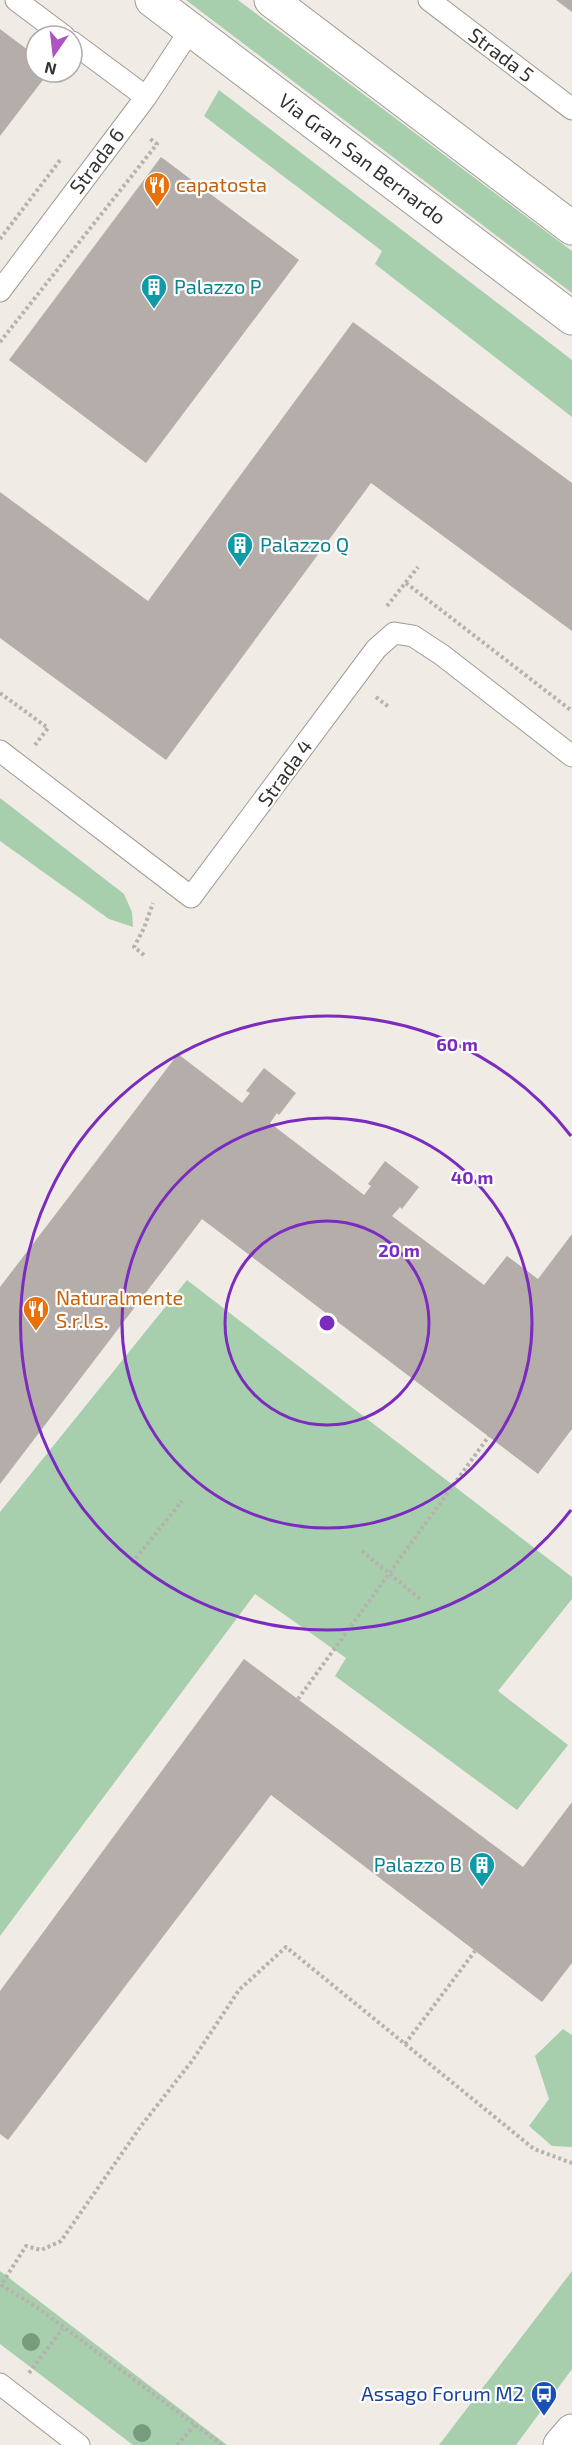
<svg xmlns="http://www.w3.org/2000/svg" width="572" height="2445" viewBox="0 0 572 2445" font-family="'Exo 2',sans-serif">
  <rect width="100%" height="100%" fill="#f0ebe5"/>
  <path fill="#a7cfad" d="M186,0H238L572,251V293Z
    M219,90L572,360V417L375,264L382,251L204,116Z
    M0,798L124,894L132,912L133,927L109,919L0,841Z
    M187,1280L572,1577V1599L498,1691L568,1745L517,1810L335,1676L346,1658L255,1594L0,1936V1512Z
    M563,2029L572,2035V2147L552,2146L529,2126L549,2099L535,2056Z
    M0,2271L227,2445H133L0,2344Z
    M572,2271V2369L516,2445H439Z"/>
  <path fill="#b4ada9" d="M556,0H572V12Z
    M0,29L36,56V72H49L0,136Z
    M161,157L299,260L146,463L9,360Z
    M353,322L572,483V631L371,483L166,760L0,638V492L148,601Z
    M178,1054L242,1103L250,1093L246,1091L264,1068L296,1093L279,1115L277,1113L270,1123L364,1195L371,1186L368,1184L385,1161L419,1187L402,1209L400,1207L392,1216L484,1285L507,1256L538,1279L572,1234V1429L538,1474L202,1219L0,1484V1287Z
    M244,1659L523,1867L572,1802V1963L542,2002L271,1795L8,2140L0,2134V1991Z"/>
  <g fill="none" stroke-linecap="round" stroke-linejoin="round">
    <g stroke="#a09b96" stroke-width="23">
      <path id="lane" d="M16,0L64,36
        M429,0L572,109
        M72,42L146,97
        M0,291L146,97L191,29
        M0,751L191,897L376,649L394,633L413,636L442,655L572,756
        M0,2384L79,2445"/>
    </g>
    <g stroke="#a09b96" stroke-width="35">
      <path id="secondary" d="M152,0L572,318
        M271,0L572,228
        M560,2445L572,2431"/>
    </g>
    <path stroke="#b6b2ad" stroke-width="4" stroke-dasharray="3 3" stroke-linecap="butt" d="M0,239L61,159
      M0,342L157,144L149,138
      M406,583L572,711
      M387,606L418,567
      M0,693L48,728L35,745
      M376,697L390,708
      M144,955L134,947L144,928L153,903
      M362,1551L420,1599
      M132,1563L182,1501
      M298,1699L489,1436
      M405,2044L475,1951
      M29,2373L63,2328
      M177,2445L195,2425
      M222,2445L38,2308L1,2285L26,2246L41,2250L61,2241L141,2126L192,2061L239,1990L286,1947L534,2149L572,2163"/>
    <use href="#lane" stroke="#fff" stroke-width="21"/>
    <use href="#secondary" stroke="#fff" stroke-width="33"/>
  </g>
  <g fill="#779c7d">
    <circle cx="31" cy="2342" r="9"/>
    <circle cx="142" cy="2433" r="9"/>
  </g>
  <g fill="none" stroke="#7b2cbf" stroke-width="3">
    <circle cx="327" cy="1323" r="102"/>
    <circle cx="327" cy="1323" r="205"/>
    <path d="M571 1510A307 307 0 1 1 571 1136"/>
  </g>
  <defs>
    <g id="restaurant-pin" transform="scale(1.35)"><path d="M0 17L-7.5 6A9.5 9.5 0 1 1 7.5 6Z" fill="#e8710a" stroke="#fff"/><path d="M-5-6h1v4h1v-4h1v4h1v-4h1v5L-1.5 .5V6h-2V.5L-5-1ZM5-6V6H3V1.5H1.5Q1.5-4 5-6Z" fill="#fff"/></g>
    <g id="building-pin" transform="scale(1.35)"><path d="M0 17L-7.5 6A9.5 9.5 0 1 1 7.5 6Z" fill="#0f9aa8" stroke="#fff"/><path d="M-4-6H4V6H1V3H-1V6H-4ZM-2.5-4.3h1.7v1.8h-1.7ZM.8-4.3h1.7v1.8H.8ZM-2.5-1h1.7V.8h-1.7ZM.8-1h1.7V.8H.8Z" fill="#fff"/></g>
    <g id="bus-pin" transform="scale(1.35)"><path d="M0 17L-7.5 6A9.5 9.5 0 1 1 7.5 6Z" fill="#1a4fb4" stroke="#fff"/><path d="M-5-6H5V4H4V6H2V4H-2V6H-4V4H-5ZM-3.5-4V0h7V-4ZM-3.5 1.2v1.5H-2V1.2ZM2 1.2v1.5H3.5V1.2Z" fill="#fff"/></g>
  </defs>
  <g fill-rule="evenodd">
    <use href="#restaurant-pin" x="157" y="185"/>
    <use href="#building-pin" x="154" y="287"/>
    <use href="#building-pin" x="240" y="545"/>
    <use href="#restaurant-pin" x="36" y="1309"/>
    <use href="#building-pin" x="482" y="1865"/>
    <use href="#bus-pin" x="544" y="2394"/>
  </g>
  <g text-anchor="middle" stroke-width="4.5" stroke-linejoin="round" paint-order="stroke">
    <g font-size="20" fill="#343230" stroke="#fff">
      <text transform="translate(501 55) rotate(37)" y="7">Strada 5</text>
      <text transform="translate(362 159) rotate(37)" y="7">Via Gran San Bernardo</text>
      <text transform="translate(97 161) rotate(-53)" y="7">Strada 6</text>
      <text transform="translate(285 773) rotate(-54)" y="7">Strada 4</text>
    </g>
    <g font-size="20" fill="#c56008" stroke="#fff" text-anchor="start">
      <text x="176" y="192">capatosta</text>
      <text x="56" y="1305">Naturalmente<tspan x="56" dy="23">S.r.l.s.</tspan></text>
    </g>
    <g font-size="20" fill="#0d838f" stroke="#fff" text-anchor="start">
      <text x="174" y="294">Palazzo P</text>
      <text x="260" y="552">Palazzo Q</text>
      <text x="462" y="1872" text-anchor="end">Palazzo B</text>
    </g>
    <g font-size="20" fill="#164399" stroke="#fff" text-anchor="end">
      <text x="524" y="2401">Assago Forum M2</text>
    </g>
  </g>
  <circle cx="327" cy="1323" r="9" fill="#7b2cbf" stroke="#fff" stroke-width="3"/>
  <g font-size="18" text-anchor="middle" font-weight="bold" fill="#7b2cbf" stroke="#fff" stroke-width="4.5" stroke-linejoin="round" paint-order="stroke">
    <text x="457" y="1051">60 m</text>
    <text x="472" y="1184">40 m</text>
    <text x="399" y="1257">20 m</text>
  </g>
  <g transform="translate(54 54) rotate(194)"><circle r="28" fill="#ffffff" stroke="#aeadac" stroke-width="1.5"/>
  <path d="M0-4.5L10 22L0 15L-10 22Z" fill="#af54c0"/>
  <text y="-9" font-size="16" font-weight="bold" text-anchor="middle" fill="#343230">N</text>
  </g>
</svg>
